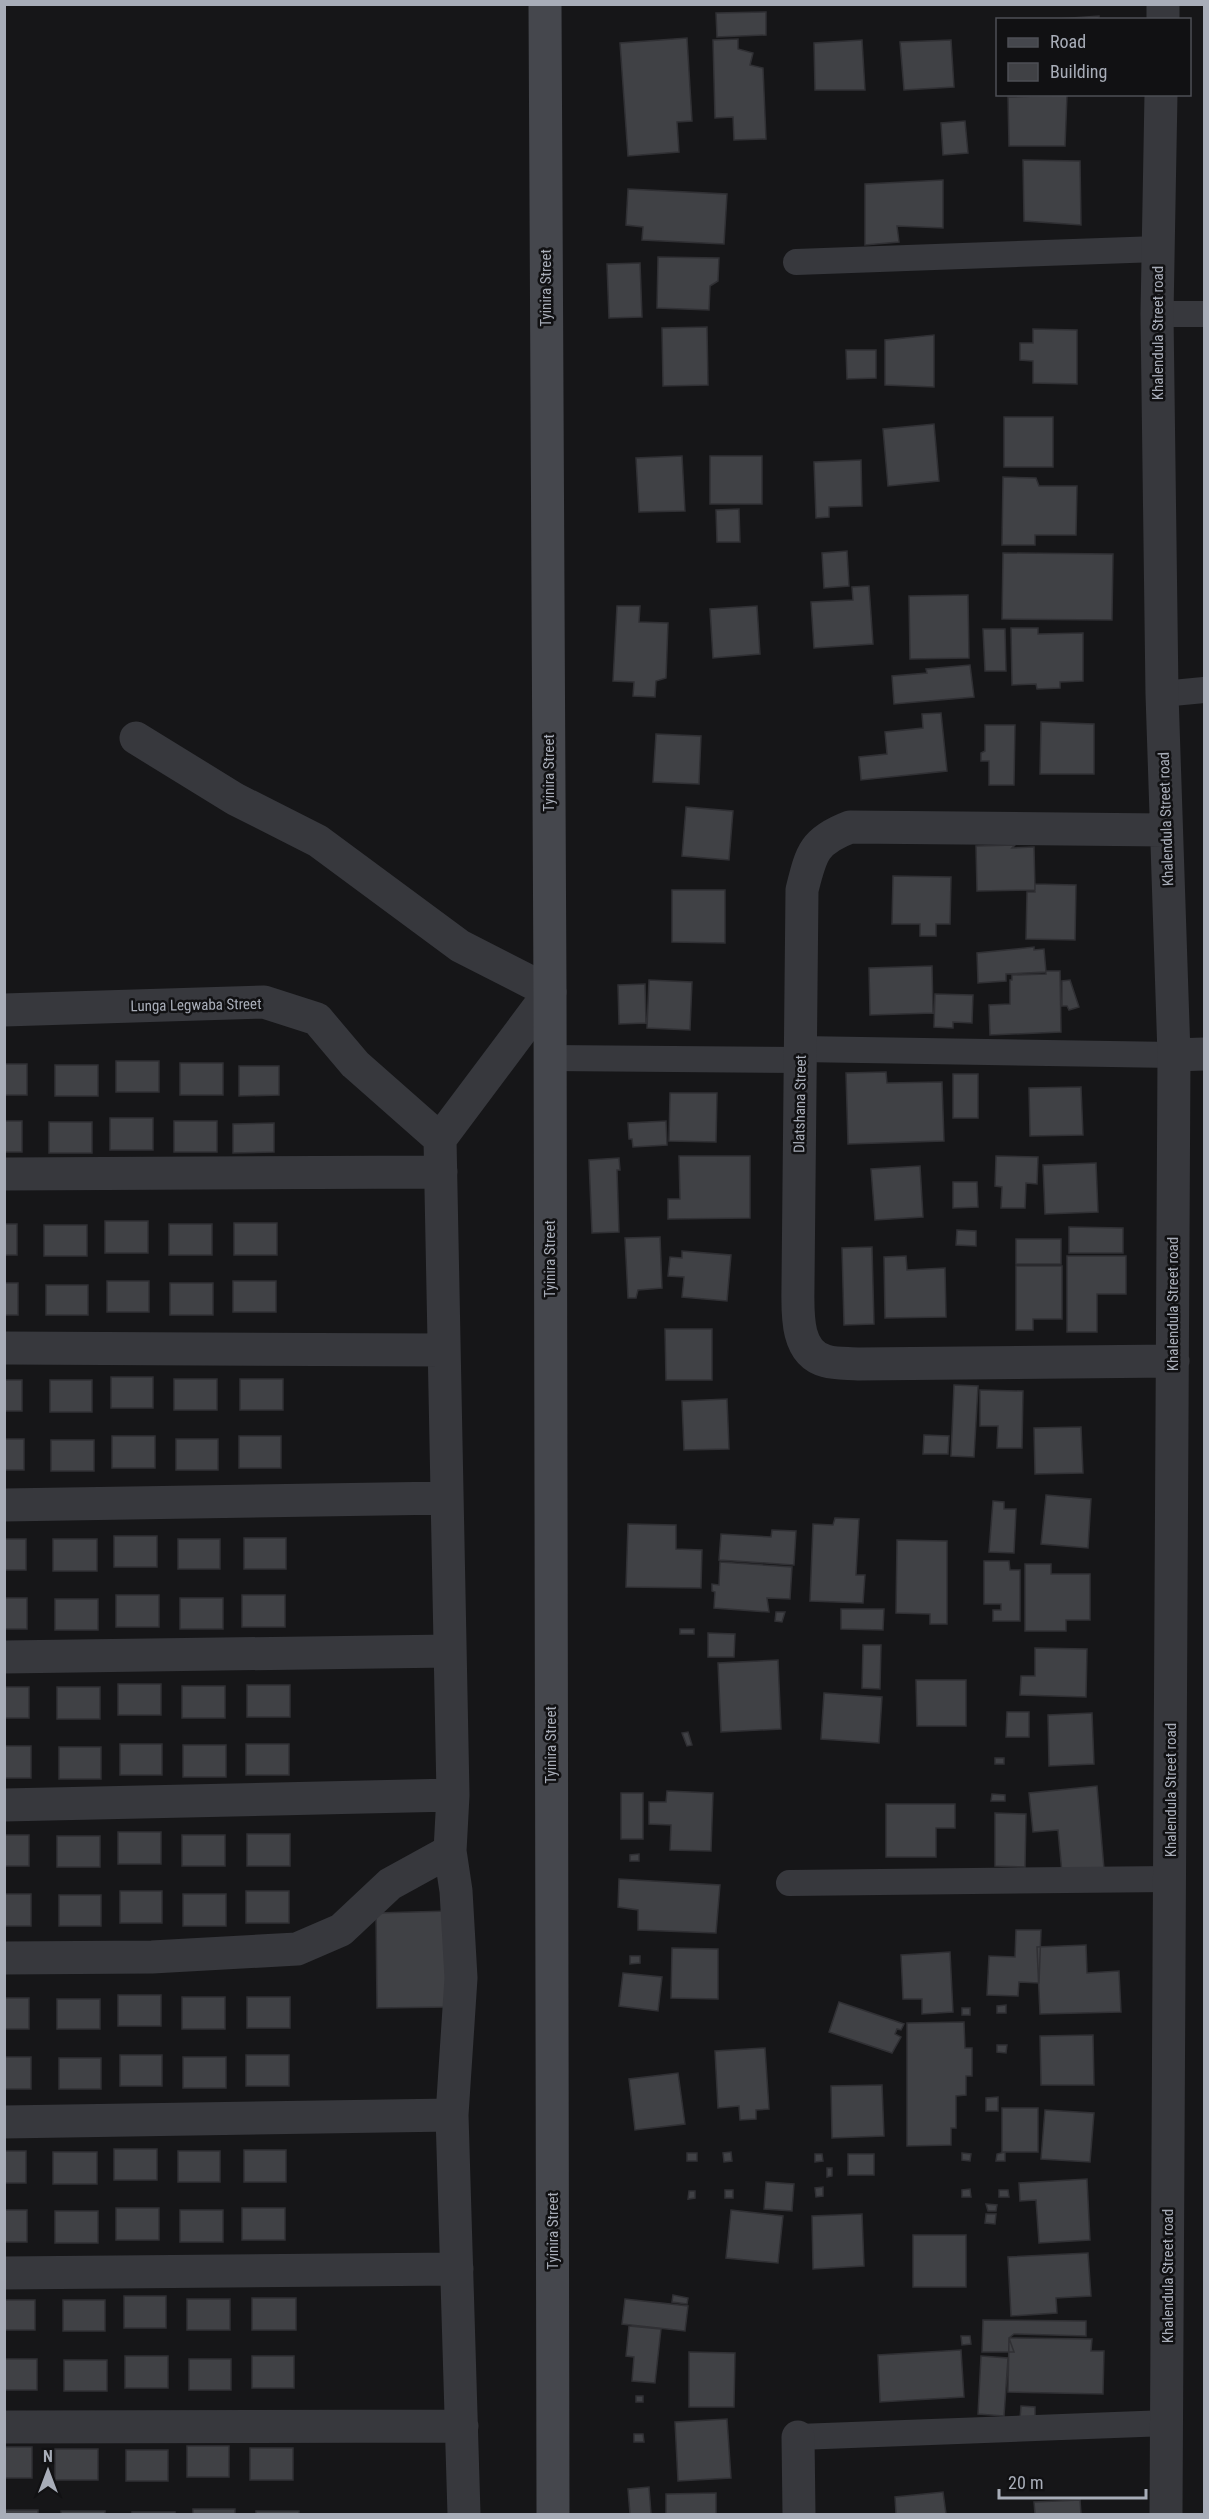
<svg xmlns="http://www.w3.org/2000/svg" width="1209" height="2519" viewBox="0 0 1209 2519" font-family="'Roboto Condensed',sans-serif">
  <rect width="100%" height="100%" fill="#161618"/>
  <path fill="#404145" stroke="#303034" stroke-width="1.5" d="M766,12V35L717,37L716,13Z
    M1099,16V20H1043Z
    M687,38L692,121L677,122L679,152L628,156L620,43Z
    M738,39V49L753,53L750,65L763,68L766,139L734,140L733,117L715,118L713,40Z
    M862,40L865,90H815L814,43Z
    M951,40L954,87L904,90L900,42Z
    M1067,95L1065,146H1009L1008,97Z
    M965,121L968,153L943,155L941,123Z
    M1023,160L1080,161L1081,225L1024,221Z
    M943,180V228L897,226L899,242L865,245V184Z
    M628,189L727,194L724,244L642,240L643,227L626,225Z
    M658,257L719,258L718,281L710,286L709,310L657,308Z
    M640,263L642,317L609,318L607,264Z
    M707,327L708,385L663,386L662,328Z
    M1033,329L1077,330V384L1033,383V361L1020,360V343H1033Z
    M934,335V387L885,385V340Z
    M846,350H876V378L847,379Z
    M1004,417H1053V467H1004Z
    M934,424L939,481L888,486L883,429Z
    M682,456L685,511L639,512L636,458Z
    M710,456H762V504H710Z
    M861,460L862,506L829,507V517L816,518L814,462Z
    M1003,477L1036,478L1039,486H1077L1076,535H1035V545H1002Z
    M739,509L740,542H717L716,510Z
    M847,551L849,586L824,588L822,553Z
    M1003,553L1113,554L1112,620L1002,619Z
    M869,586L873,644L814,648L811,602L853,600L852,587Z
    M968,595L969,658L910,659L909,596Z
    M617,606H640L639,622L668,623L666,678L656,681L655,697L633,696L634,682L613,681Z
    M757,606L760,654L713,658L710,609Z
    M1011,628H1038V634L1083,633V681L1060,682V688L1037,689L1036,684L1012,685Z
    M983,629H1005L1006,671H985Z
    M970,665L974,697L894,704L892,676L927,673L926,669Z
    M941,713L947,771L861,780L859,757L887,754L885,732L923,728L922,714Z
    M1041,722L1094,724V774H1040Z
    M985,725H1015L1014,785H989V761H981V753L985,751Z
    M656,734L701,736L699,784L653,782Z
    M686,807L733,811L729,860L682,856Z
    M1015,845L1012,848L1034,847L1035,890L977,891L976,846Z
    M893,876L951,877L950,924H936V936H920V924H892Z
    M1035,884L1076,885L1075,940L1026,939L1027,892H1035Z
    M672,890H725V943L672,942Z
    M1034,947V950L1044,949L1046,972L1006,974V981L978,983L977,953Z
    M932,966L933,1013L870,1015L869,968Z
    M1046,971H1060L1061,1032L990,1035L989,1005L1010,1004V980H1012V975L1046,974Z
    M649,980L692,982L690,1030L647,1028Z
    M1070,980L1079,1007L1069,1010L1067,1006H1062V981Z
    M645,984L646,1023L619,1024L618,985Z
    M935,994L973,995L972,1023L953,1022V1028L934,1027Z
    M116,1061H159V1092H116Z
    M180,1063H223V1095H180Z
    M4,1064H27V1095H4Z
    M55,1065H98V1096H55Z
    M239,1066H279V1095L239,1096Z
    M886,1072L887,1083L942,1082L944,1141L848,1144L846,1073Z
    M953,1074H978V1118H953Z
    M1081,1087L1083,1135L1030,1136L1029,1088Z
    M670,1093H717L716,1142L669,1141Z
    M110,1118H153V1150H110Z
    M4,1121H22V1152H4Z
    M174,1121H217V1152H174Z
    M666,1121L667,1145L633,1147L632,1139H629L628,1123Z
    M49,1122H92V1153H49Z
    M274,1123V1152L233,1153V1124Z
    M679,1156H750V1218L668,1219V1199H680Z
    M996,1156L1038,1157L1037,1184L1026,1183L1025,1208H1001L1002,1187L995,1186Z
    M619,1158L620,1170H617L619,1232L592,1233L589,1160Z
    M1096,1163L1098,1212L1045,1214L1043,1165Z
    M920,1166L923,1217L875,1220L871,1169Z
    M953,1182H977L978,1207L953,1208Z
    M105,1221H148V1253H105Z
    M234,1223H277V1255H234Z
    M4,1224H17V1255H4Z
    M169,1224H212V1255H169Z
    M44,1225H87V1256H44Z
    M1069,1227L1123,1228V1253H1069Z
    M957,1230L976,1231V1246L956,1245Z
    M660,1237L662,1288L638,1290L636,1298H628L625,1238Z
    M1016,1239H1061V1264H1016Z
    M872,1247L874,1324L844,1325L842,1248Z
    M682,1251L731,1255L727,1301L682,1297L684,1277L668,1276L670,1257L682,1258Z
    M906,1256L907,1270L945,1268L946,1317L885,1318L884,1257Z
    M1067,1256H1126V1294H1097V1332H1067Z
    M1016,1266H1062V1319H1033V1330H1016Z
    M107,1281H149V1312H107Z
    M233,1281H276V1312H233Z
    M4,1283H18V1315H4Z
    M170,1283H213V1315H170Z
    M46,1285H88V1315H46Z
    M665,1329H712V1380H666Z
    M111,1377H153V1408H111Z
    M174,1379H217V1410H174Z
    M240,1379H283V1410H240Z
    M4,1380H22V1411H4Z
    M50,1380H92V1412H50Z
    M954,1385L978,1386L974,1457L951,1456Z
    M980,1390L1023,1391L1022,1448H997L998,1426H980Z
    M727,1399L729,1449L684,1450L682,1401Z
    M1081,1427L1083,1473L1035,1474L1034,1428Z
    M924,1435L949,1436L948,1454H923Z
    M112,1436H155V1468H112Z
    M239,1436H281V1468H239Z
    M4,1439H24V1470H4Z
    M176,1439H218V1470H176Z
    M51,1440H94V1471H51Z
    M1046,1495L1091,1499L1088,1548L1041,1544Z
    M993,1501L1004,1502V1509H1016L1014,1553L989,1552Z
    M835,1518L859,1519L856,1575H865L863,1603L810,1601L813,1524L833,1525Z
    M628,1524L676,1525V1549L702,1550L701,1588L626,1587Z
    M772,1530L796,1531L794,1565L719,1560L721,1534L771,1537Z
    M114,1536H157V1567H114Z
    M244,1538H286V1569H244Z
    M4,1539H26V1570H4Z
    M53,1539H97V1571H53Z
    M178,1539H220V1569H178Z
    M897,1540L947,1541V1624H930V1614L896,1613Z
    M984,1561H1009L1010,1570H1020V1621H993V1610H1001V1604H984Z
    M720,1562L792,1567L790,1599L767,1598L769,1612L714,1608L715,1592L712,1591V1584L719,1585Z
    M1025,1564H1051V1574H1090V1620H1066V1631H1025Z
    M116,1595H159V1627H116Z
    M242,1595H285V1627H242Z
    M4,1598H27V1629H4Z
    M180,1598H223V1629H180Z
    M55,1599H98V1630H55Z
    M841,1609H884L883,1630L841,1629Z
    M776,1612H785L782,1622L775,1621Z
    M680,1629H694V1634H680Z
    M708,1633L735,1634L734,1657H708Z
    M863,1645H881L880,1689L862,1688Z
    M1035,1648L1087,1649L1086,1697L1020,1695L1021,1676H1035Z
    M778,1660L781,1729L721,1732L718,1663Z
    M916,1680H966V1726H917Z
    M118,1684H161V1715H118Z
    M247,1685H290V1717H247Z
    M182,1686H225V1718H182Z
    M4,1687H29V1718H4Z
    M57,1687H100V1719H57Z
    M824,1693L882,1697L879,1743L821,1739Z
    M1007,1712H1029V1737H1006Z
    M1092,1713L1094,1764L1049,1766L1048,1715Z
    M688,1732L692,1745L687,1746L682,1733Z
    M120,1744H162V1775H120Z
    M246,1744H289V1775H246Z
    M183,1745H226V1777H183Z
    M4,1746H31V1778H4Z
    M59,1747H101V1779H59Z
    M995,1758H1004V1764H995Z
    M1097,1786L1104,1869L1062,1873L1058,1830L1033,1832L1029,1793Z
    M667,1791L713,1793L711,1851L670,1850L671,1825L649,1824V1802H666Z
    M621,1793H643V1839H621Z
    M992,1794L1005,1795V1801H991Z
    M886,1804H955V1828H936V1857H886Z
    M995,1813L1026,1814L1025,1867L995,1866Z
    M118,1832H161V1864H118Z
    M247,1834H290V1866H247Z
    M4,1835H29V1866H4Z
    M182,1835H225V1866H182Z
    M57,1836H100V1867H57Z
    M639,1854V1861H630V1855Z
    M619,1879L720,1885L716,1933L638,1930V1910L618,1907Z
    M120,1891H162V1923H120Z
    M246,1891H289V1923H246Z
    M4,1894H31V1926H4Z
    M183,1894H226V1926H183Z
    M59,1895H101V1926H59Z
    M449,1911L450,2007L377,2008L376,1913Z
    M1016,1930H1041L1039,1983L1019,1982L1018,1996L987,1995L989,1956L1015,1957Z
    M1086,1945L1087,1973L1119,1971L1121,2012L1040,2014L1037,1947Z
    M672,1948L718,1949V1999L671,1998Z
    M950,1952L953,2012L922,2014V1999H903L901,1955Z
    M630,1956H640V1963L630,1964Z
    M623,1973L662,1977L658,2011L619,2006Z
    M118,1995H161V2026H118Z
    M182,1997H225V2029H182Z
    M247,1997H290V2028H247Z
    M4,1998H29V2029H4Z
    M57,1999H100V2029H57Z
    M839,2002L904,2024L901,2030L897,2029L895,2034L901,2037L892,2053L829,2032Z
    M1006,2005V2013H997V2006Z
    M962,2008H970V2015H962Z
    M964,2022L965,2048H972V2076H966V2095L956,2096V2128H951V2145L907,2146V2023Z
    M1093,2035L1094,2085H1041L1040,2036Z
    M997,2045H1007L1006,2053L997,2052Z
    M765,2048L769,2109L756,2110V2119L740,2120L739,2106L718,2108L715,2051Z
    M120,2055H162V2086H120Z
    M246,2055H289V2086H246Z
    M4,2057H31V2089H4Z
    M183,2057H226V2088H183Z
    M59,2058H101V2089H59Z
    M678,2073L685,2124L635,2130L629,2079Z
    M882,2085L884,2136L832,2138L831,2086Z
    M998,2097V2111H986V2098Z
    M1002,2108H1038V2152H1002Z
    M1045,2110L1094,2113L1090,2162L1041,2159Z
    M114,2149H157V2180H114Z
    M244,2150H286V2182H244Z
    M4,2151H26V2183H4Z
    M178,2151H220V2182H178Z
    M53,2152H97V2184H53Z
    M731,2152L732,2161L724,2162L723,2153Z
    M1005,2152V2161H996L997,2154Z
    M687,2153H697V2161H687Z
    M962,2153L971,2154L970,2161L962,2160Z
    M815,2154H822L823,2161L815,2162Z
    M848,2154H874V2175H848Z
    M827,2168H832V2176L827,2177Z
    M1087,2179L1090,2240L1039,2243L1036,2200L1020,2201L1019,2183Z
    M766,2182L794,2184L792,2211L764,2209Z
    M823,2187V2196L816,2197L815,2188Z
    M970,2189L971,2197H962V2190Z
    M725,2190H733V2198H725Z
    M999,2190H1008L1009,2197H999Z
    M689,2191H695V2198L688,2199Z
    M986,2204L997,2205L996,2211H988Z
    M116,2208H159V2240H116Z
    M242,2208H285V2240H242Z
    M4,2210H27V2242H4Z
    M180,2210H223V2242H180Z
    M731,2210L783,2216L778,2263L726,2258Z
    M55,2211H98V2243H55Z
    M862,2214L864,2266L813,2269L812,2216Z
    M986,2214H996L995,2224L985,2223Z
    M913,2235H966V2287H913Z
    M1088,2253L1091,2296L1056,2298L1057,2313L1011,2316L1008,2257Z
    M673,2295L688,2298L687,2304L672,2302Z
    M124,2296H166V2328H124Z
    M252,2298H296V2330H252Z
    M187,2299H230V2330H187Z
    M625,2299L688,2306L685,2331L622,2324Z
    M4,2300H35V2330H4Z
    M63,2300H105V2331H63Z
    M983,2320L1086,2321V2336L1014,2334L1009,2338L1014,2352H982Z
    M629,2326L661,2329L655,2383L632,2381L634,2357L626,2356Z
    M961,2336H970L971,2344L962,2345Z
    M1009,2338L1092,2339L1091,2351H1104L1103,2394L1008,2392Z
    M961,2350L964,2397L880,2402L878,2355Z
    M689,2352L735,2353L734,2407H689Z
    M125,2356H168V2388H125Z
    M252,2356H294V2388H252Z
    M981,2356L1008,2358L1004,2416L978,2414Z
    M4,2359H37V2390H4Z
    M189,2359H231V2390H189Z
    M64,2360H107V2391H64Z
    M636,2396H643V2402H636Z
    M1021,2406L1035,2407V2420L1020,2419Z
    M727,2419L731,2478L678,2481L675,2422Z
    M634,2434H643L644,2442H634Z
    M187,2446H229V2477H187Z
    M4,2447H32V2478H4Z
    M250,2448H293V2480H250Z
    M55,2449H98V2480H55Z
    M126,2450H168V2481H126Z
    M649,2487L651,2514H630L628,2489Z
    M943,2492L946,2514H896L895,2497Z
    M716,2493V2514H666V2494Z
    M1080,2500L1081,2514H1035L1034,2502Z
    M193,2509H235V2514H193Z
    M4,2510H38V2514H4Z
    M61,2511H105V2514H61Z
    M256,2511H299V2514H256Z
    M132,2512H175V2514H132Z"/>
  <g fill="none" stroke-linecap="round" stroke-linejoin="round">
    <path stroke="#37383d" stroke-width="26" d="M796,262L1158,249
      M1157,314H1204
      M1162,694L1204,690
      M800,1049L1174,1055
      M550,1058L800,1060
      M789,1883L1170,1879
      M798,2437L1167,2423"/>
    <path stroke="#37383d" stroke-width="33" d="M1163,20V4
      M1161,94L1157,314L1162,694L1174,1055L1166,2514
      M1165,830L850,827C813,841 811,854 802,890L798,1284C798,1309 794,1353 826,1361C836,1364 848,1363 859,1364L1173,1361
      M4,1010L264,1002L317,1019L355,1064L440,1139L550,992L460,946L318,841L235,799L136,738
      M1174,1055L1204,1054
      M440,1139L453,1795L450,1851L456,1891L461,1978L452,2115L464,2514
      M4,1174L441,1172
      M4,1348L444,1350
      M4,1505L447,1498
      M4,1657L450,1651
      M4,1805L453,1795
      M4,1958L152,1957L297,1949L341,1930L390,1884L450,1851
      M4,2122L452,2115
      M4,2273L457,2269
      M4,2427L462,2426
      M798,2437L799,2514"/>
    <path stroke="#45474d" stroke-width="33" d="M545,4L550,992L553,2514"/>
  </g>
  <g text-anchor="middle" stroke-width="5" stroke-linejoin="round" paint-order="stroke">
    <g font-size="15" fill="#a8adb8" stroke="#111113">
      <text transform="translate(546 288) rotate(-90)" y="5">Tyinira Street</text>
      <text transform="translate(1158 333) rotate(-90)" y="5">Khalendula Street road</text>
      <text transform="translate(549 773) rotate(-90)" y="5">Tyinira Street</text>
      <text transform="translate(1166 819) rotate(-92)" y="5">Khalendula Street road</text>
      <text transform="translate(196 1005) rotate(-1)" y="5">Lunga Legwaba Street</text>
      <text transform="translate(800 1104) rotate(-89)" y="5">Dlatshana Street</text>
      <text transform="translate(550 1259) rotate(-90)" y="5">Tyinira Street</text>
      <text transform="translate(1173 1304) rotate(-90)" y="5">Khalendula Street road</text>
      <text transform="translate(551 1745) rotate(-90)" y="5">Tyinira Street</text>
      <text transform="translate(1171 1790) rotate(-90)" y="5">Khalendula Street road</text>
      <text transform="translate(553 2231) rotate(-90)" y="5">Tyinira Street</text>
      <text transform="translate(1168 2276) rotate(-90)" y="5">Khalendula Street road</text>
    </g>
  </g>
  <rect width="1209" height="2519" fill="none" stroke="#a8adb8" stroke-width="12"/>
  <rect x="996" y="18" width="195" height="78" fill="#111113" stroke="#4d4f55" stroke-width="1.5"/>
  <rect x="1008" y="38" width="30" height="9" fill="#45474d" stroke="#4d4f55" stroke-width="1.5"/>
  <text x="1050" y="48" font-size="18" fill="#a8adb8">Road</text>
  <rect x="1008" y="63" width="30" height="18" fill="#404145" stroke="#4d4f55" stroke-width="1.5"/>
  <text x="1050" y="78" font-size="18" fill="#a8adb8">Building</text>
  <g transform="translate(48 2471)" stroke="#111113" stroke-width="4.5" paint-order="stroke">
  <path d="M0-4.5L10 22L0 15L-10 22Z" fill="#a8adb8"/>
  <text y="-9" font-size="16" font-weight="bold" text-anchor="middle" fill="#a8adb8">N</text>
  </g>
  <path d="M999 2489v9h147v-9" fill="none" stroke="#a8adb8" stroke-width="3"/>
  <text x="1008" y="2489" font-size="18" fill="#a8adb8" stroke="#111113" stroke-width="4.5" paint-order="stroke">20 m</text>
</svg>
